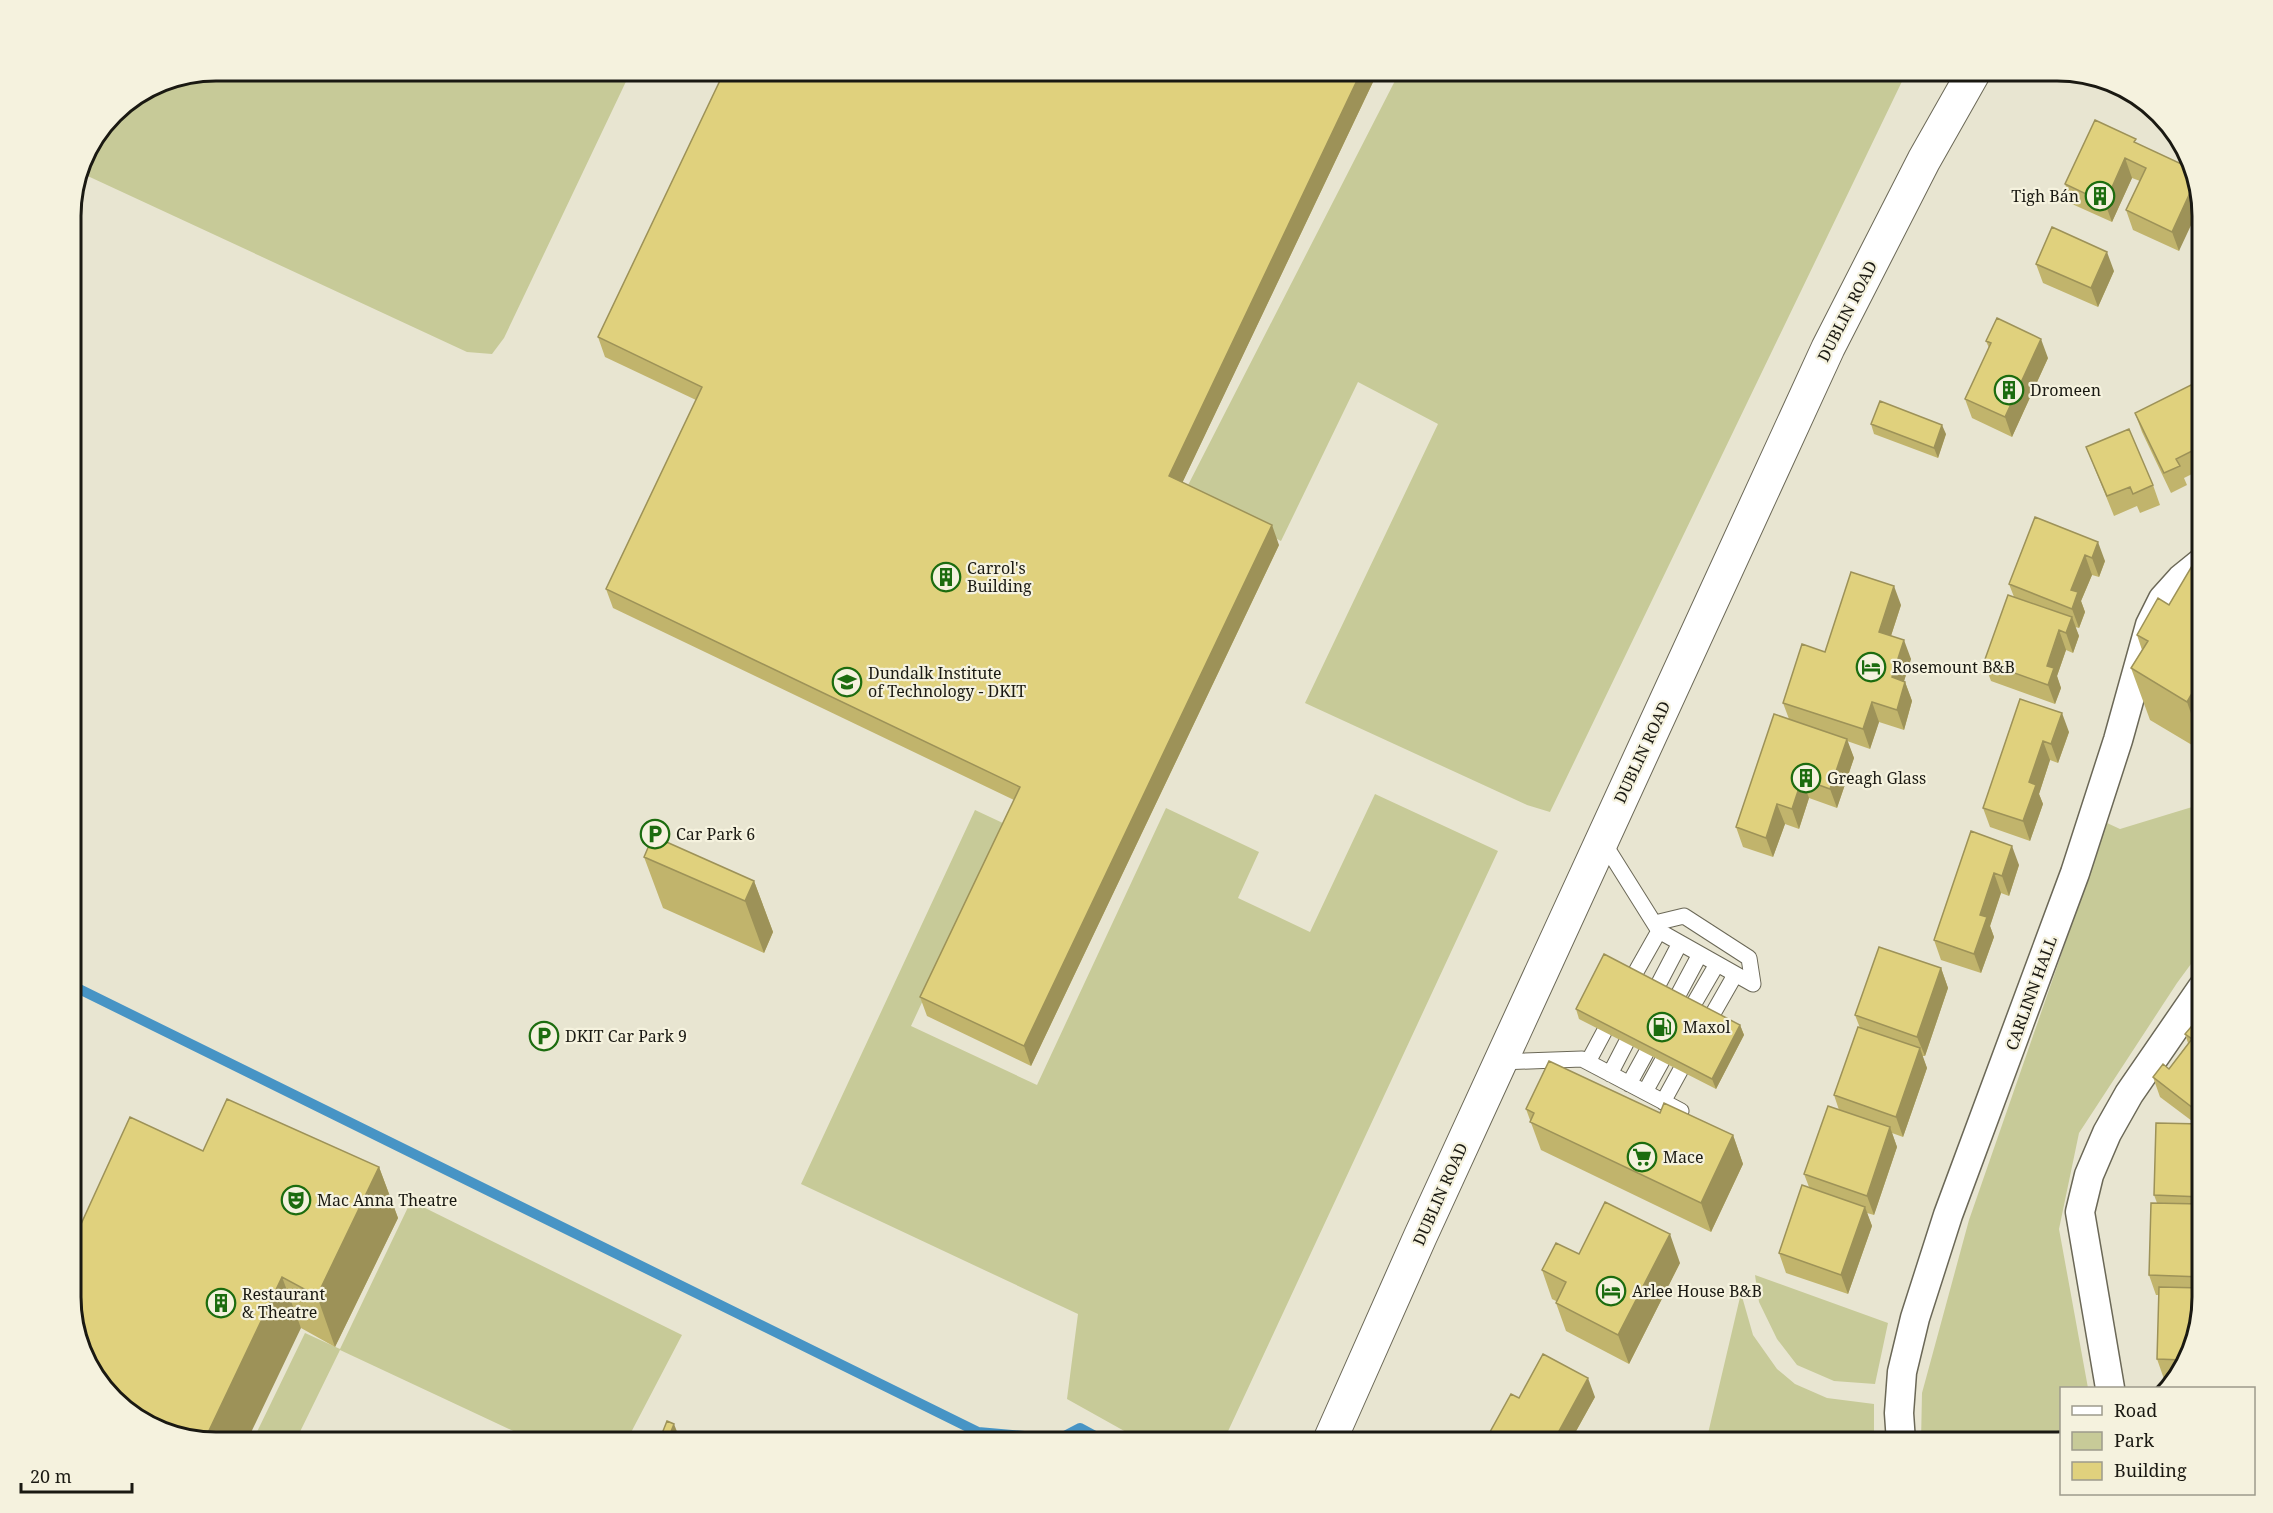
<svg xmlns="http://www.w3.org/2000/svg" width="2273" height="1513" viewBox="0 0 2273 1513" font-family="'Noto Serif',serif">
  <rect width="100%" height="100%" fill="#e8e5d1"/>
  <path fill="#c7ca98" d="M216,71V70L631,71L504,338L492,354L467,352L79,172L82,160L113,113L161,81Z
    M1400,71H1907L1550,812L1527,805L1305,703L1438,424L1358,382L1281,541L1184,493Z
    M1375,794L1498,851L1223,1442H1144L1067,1399L1078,1314L801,1184L975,810L1005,824L911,1026L1037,1085L1166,808L1259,852L1238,898L1310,932Z
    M2202,804V949L2177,983L2079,1133L2059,1229L2088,1388H2062L2061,1440L2058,1442H1921L1922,1393L1969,1220L2107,823L2120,829Z
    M411,1201L682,1335L626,1442H537L340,1350L295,1442H252L305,1333L340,1349Z
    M1755,1275L1888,1323L1875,1384L1834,1381L1797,1365L1777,1339L1759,1302Z
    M1741,1293L1753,1335L1777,1369L1795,1384L1827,1398L1874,1404V1442H1706Z"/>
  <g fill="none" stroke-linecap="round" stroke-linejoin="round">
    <path stroke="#4794c5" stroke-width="10" d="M71,985L978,1432L1059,1439L1080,1428L1106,1442"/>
    <g stroke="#6b6857" stroke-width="17">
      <path id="service" d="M1602,840L1659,931L1753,984
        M1655,923L1684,916L1749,958L1753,984
        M1633,977L1659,931
        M1656,989L1680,943
        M1676,999L1700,954
        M1692,1007L1717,964
        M1711,1017L1735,975
        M1500,1062L1582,1059L1681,1111
        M1588,1062L1604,1032
        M1610,1074L1626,1043
        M1629,1084L1646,1053
        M1645,1092L1662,1061
        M1663,1102L1680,1071"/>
    </g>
    <g stroke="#6b6857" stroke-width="31">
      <path id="minor" d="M2110,1388L2080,1212L2089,1175L2107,1133L2129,1094L2202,988
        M1901,1442L1899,1413L1902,1372L1915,1318L1948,1215L2075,873L2118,740L2150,625L2163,599L2181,579L2202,562"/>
    </g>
    <g stroke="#6b6857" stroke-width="35">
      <path id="secondary" d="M1329,1442L1420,1237L1828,348L1924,160L1975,70"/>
    </g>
    <use href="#service" stroke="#fff" stroke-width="15"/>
    <use href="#minor" stroke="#fff" stroke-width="28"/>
    <use href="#secondary" stroke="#fff" stroke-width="33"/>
  </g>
  <path fill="#c1b46c" d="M725,70H1369L1373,82L1182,483L1279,545L1031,1066L927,1016L920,997L1014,800L613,608L606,589L696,400L605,357L598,337Z
    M2121,90L2138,95L2158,117L2124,98Z
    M2138,144L2190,168L2179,251L2133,230L2126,210L2140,181L2132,178L2112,222L2072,204L2065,184Z
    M2036,264L2114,271L2098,307L2043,283Z
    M1986,341L2048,358L2012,437L1972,418L1965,399L1989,348Z
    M2202,389V469L2184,478L2187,485L2171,493L2142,432L2135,413Z
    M1871,424L1946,434L1938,458L1874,434Z
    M2086,447L2153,485L2160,505L2140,513L2137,506L2114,516Z
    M2035,517L2105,561L2099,577L2092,575L2081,601L2085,612L2079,628L2075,627L2079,636L2073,653L2066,650L2057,676L2061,688L2055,704L1991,681L1984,662L2014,597L2009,584Z
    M2202,549V751L2150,720L2131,668L2142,650L2137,635L2169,605Z
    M1901,605L1891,636L1911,659L1904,681L1905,682L1912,701L1904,730L1879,722L1870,749L1847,741L1854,758L1837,808L1809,798L1799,829L1785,824L1773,857L1743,847L1736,827L1789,719L1783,703L1825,652Z
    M2020,699L2069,732L2058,763L2050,760L2039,794L2043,804L2030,841L1990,827L1983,808Z
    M1971,831L2019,865L2009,896L2001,893L1990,926L1994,937L1981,973L1941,960L1934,940Z
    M644,857L754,881L773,932L764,953L663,908Z
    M1941,968L1948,988L1925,1056H1922L1927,1068L1903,1137L1892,1133L1897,1147L1874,1215L1867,1213L1872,1226L1848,1294L1786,1273L1779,1253L1809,1187L1804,1174L1839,1110L1834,1095L1860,1028L1855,1015Z
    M1576,1009L1740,1025L1744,1035L1716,1089L1579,1019Z
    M2202,1026V1297L2178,1377L2176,1379H2164L2157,1359L2159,1295H2156L2149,1275L2157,1203L2154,1195L2196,1124L2160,1097L2153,1077L2169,1069L2188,1043L2185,1034Z
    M1526,1109L1660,1113L1733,1135L1743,1164L1711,1232L1541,1150Z
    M203,1151L379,1167L398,1218L335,1347L301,1328Z
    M1579,1254L1680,1263L1629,1364L1566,1331L1556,1303V1301L1552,1299L1542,1270Z
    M1595,1397L1570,1442H1493L1490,1432L1519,1398Z
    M678,1434L674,1443H663L661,1436Z"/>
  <path fill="#9d9258" d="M1362,70H1369L1373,82L1176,496L1169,476Z
    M2125,158L2132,178L2112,222L2105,203Z
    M2194,184L2200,206L2179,251L2172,232Z
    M2107,252L2114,271L2098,307L2091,288Z
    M2041,339L2048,358L2012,437L2005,417Z
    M1942,425L1946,434L1938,458L1934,448Z
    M1272,525L1279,545L1031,1066L1024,1046Z
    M2098,542L2105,561L2099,577L2092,558Z
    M2085,555L2092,575L2081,601L2085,612L2079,628L2072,609L2071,590Z
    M1894,586L1901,605L1886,651L1879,632Z
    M2072,617L2079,636L2073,653L2066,633Z
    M2059,630L2066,650L2057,676L2061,688L2055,704L2048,685L2047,666Z
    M1904,640L1911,659L1899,697L1892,677Z
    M2201,678L2202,682V745L2187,702Z
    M1905,682L1912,701L1904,730L1897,710Z
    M1872,702L1879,722L1870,749L1863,729Z
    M2062,713L2069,732L2058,763L2051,744Z
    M1847,739L1854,758L1837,808L1830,789Z
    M2043,741L2050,760L2039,794L2043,804L2030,841L2023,821L2029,782Z
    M1802,779L1809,798L1799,829L1792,809Z
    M1777,804L1785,824L1773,857L1766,838Z
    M2012,846L2019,865L2009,896L2002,876Z
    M1994,873L2001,893L1990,926L1994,937L1981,973L1974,954L1980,915Z
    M754,881L773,932L764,953L745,901Z
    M1941,968L1948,988L1925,1056L1917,1037Z
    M1740,1025L1744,1035L1716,1089L1712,1079Z
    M1920,1048L1927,1068L1903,1137L1896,1117Z
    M1890,1127L1897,1147L1874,1215L1867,1196Z
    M1733,1135L1743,1164L1711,1232L1701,1203Z
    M379,1167L398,1218L335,1347L317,1296Z
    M1865,1207L1872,1226L1848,1294L1841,1275Z
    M1670,1234L1680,1263L1629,1364L1618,1335Z
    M282,1277L301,1328L246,1443H216L205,1439Z
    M1588,1378L1595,1397L1570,1442H1553Z
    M674,1424L678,1434L674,1443H670L668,1439Z"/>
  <path fill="#e0d17d" stroke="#9d9258" stroke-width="1.5" d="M725,70H1362L1169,476L1272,525L1024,1046L920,997L1020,787L606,589L702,387L598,337Z
    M2095,120L2136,139L2134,142L2190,168L2194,184L2172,232L2126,210L2146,168L2125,158L2105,203L2065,184Z
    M2052,227L2107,252L2091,288L2036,264Z
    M1997,318L2041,339L2005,417L1965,399L1991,343L1986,341Z
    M2199,381L2202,389V446L2176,459L2180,466L2164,473L2135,413Z
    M1880,401L1942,425L1934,448L1871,424Z
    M2129,429L2153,485L2133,494L2130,487L2107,496L2086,447Z
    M2035,517L2098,542L2092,558L2085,555L2071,590L2078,592L2072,609L2009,584Z
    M2202,549V679L2201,678L2187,702L2131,668L2148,641L2137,635L2158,598L2169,605Z
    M1851,572L1894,586L1879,632L1904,640L1892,677L1905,682L1897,710L1872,702L1863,729L1783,703L1802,644L1825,652Z
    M2008,595L2072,617L2066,633L2059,630L2047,666L2054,668L2048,685L1984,662Z
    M2020,699L2062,713L2051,744L2043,741L2029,782L2036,785L2023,821L1983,808Z
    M1774,714L1847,739L1830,789L1802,779L1792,809L1777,804L1766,838L1736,827Z
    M1971,831L2012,846L2002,876L1994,873L1980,915L1987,917L1974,954L1934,940Z
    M653,836L754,881L745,901L644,857Z
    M1879,947L1941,968L1917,1037L1855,1015Z
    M1604,954L1740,1025L1712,1079L1576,1009Z
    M2196,1021L2202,1026V1115L2153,1077L2163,1064L2169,1069L2192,1039L2185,1034Z
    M1858,1027L1920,1048L1896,1117L1834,1095Z
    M1549,1061L1660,1113L1664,1103L1733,1135L1701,1203L1530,1122L1534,1113L1526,1109Z
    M227,1099L379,1167L317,1296L282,1277L205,1439L135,1418L90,1369L71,1306V1246L130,1117L203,1151Z
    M1828,1106L1890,1127L1867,1196L1804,1174Z
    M2156,1123L2202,1124V1197L2154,1195Z
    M1802,1185L1865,1207L1841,1275L1779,1253Z
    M1605,1202L1670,1234L1618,1335L1556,1303L1566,1282L1542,1270L1556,1243L1579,1254Z
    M2151,1203L2202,1204V1277L2149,1275Z
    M2159,1287L2202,1288V1297L2183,1360L2157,1359Z
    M1543,1354L1588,1378L1553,1442H1508L1490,1432L1511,1394L1519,1398Z
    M667,1421L674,1424L668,1439L661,1436Z"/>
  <defs>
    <g id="building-ring" transform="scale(1.5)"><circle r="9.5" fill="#f5f2de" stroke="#1c6c0f" stroke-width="1.5"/><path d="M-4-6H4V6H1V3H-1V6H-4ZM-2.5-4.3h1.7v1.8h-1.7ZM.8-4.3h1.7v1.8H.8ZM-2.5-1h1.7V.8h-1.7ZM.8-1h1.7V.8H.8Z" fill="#1c6c0f"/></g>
    <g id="hotel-ring" transform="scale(1.5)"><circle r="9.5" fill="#f5f2de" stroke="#1c6c0f" stroke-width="1.5"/><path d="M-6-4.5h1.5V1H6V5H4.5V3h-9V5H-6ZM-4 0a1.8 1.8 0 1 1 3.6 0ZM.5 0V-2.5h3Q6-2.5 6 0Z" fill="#1c6c0f"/></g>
    <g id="university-ring" transform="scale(1.5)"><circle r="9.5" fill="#f5f2de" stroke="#1c6c0f" stroke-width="1.5"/><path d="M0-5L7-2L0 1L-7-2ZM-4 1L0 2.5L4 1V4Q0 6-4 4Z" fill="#1c6c0f"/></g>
    <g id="parking-ring" transform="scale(1.5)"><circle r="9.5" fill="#f5f2de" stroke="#1c6c0f" stroke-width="1.5"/><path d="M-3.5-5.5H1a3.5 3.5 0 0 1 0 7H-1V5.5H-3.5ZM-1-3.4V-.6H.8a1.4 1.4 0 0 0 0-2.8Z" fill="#1c6c0f"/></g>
    <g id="fuel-ring" transform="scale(1.5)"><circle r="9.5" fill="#f5f2de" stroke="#1c6c0f" stroke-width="1.5"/><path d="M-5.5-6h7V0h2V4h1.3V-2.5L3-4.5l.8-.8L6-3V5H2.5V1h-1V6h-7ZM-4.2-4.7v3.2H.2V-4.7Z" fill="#1c6c0f"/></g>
    <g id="supermarket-ring" transform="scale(1.5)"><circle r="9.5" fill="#f5f2de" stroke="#1c6c0f" stroke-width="1.5"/><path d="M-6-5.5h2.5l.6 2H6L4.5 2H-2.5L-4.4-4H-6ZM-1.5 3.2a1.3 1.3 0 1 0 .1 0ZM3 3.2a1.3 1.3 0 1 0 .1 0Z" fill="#1c6c0f"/></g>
    <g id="theatre-ring" transform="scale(1.5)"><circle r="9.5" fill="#f5f2de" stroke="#1c6c0f" stroke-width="1.5"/><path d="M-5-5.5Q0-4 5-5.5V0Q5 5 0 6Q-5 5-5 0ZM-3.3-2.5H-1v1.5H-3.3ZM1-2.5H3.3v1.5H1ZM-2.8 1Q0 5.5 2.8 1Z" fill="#1c6c0f"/></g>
  </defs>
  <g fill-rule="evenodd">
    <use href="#building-ring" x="2100" y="196"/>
    <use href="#building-ring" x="2009" y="390"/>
    <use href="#building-ring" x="946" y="577"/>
    <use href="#hotel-ring" x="1871" y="667"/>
    <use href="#university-ring" x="847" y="682"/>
    <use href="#building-ring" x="1806" y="778"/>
    <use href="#parking-ring" x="655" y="834"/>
    <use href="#fuel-ring" x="1662" y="1027"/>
    <use href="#parking-ring" x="544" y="1036"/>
    <use href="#supermarket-ring" x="1642" y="1157"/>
    <use href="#theatre-ring" x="296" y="1200"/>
    <use href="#hotel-ring" x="1611" y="1291"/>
    <use href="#building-ring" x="221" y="1303"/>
  </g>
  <g text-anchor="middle" stroke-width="4.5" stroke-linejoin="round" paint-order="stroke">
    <g font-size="16" fill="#1a1912" stroke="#f5f2de" text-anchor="start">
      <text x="2079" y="202" text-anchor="end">Tigh Bán</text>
      <text x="2030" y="396">Dromeen</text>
      <text x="967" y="574">Carrol's<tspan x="967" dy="18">Building</tspan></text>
      <text x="1892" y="673">Rosemount B&amp;B</text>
      <text x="868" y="679">Dundalk Institute<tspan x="868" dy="18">of Technology - DKIT</tspan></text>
      <text x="1827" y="784">Greagh Glass</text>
      <text x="676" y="840">Car Park 6</text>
      <text x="1683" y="1033">Maxol</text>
      <text x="565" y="1042">DKIT Car Park 9</text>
      <text x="1663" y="1163">Mace</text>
      <text x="317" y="1206">Mac Anna Theatre</text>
      <text x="1632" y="1297">Arlee House B&amp;B</text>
      <text x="242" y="1300">Restaurant<tspan x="242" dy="18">&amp; Theatre</tspan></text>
    </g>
    <g font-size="16" fill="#1a1912" stroke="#f5f2de">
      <text transform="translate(1847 311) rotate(-63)" y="6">DUBLIN ROAD</text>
      <text transform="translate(1642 752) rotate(-65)" y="6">DUBLIN ROAD</text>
      <text transform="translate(2031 993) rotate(-70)" y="6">CARLINN HALL</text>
      <text transform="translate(1440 1194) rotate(-66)" y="6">DUBLIN ROAD</text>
    </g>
  </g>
  <path d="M0 0H2273V1513H0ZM216 81H2057A135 135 0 0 1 2192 216V1297A135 135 0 0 1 2057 1432H216A135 135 0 0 1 81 1297V216A135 135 0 0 1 216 81Z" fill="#f5f2de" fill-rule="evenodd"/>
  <path fill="none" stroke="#1a1912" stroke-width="3" d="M216 81H2057A135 135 0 0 1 2192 216V1297A135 135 0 0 1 2057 1432H216A135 135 0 0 1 81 1297V216A135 135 0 0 1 216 81Z"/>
  <rect x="2060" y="1387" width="195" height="108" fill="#f5f2de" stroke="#9d9b8c" stroke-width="1.5"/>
  <rect x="2072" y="1406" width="30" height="9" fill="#ffffff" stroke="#9d9b8c" stroke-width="1.5"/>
  <text x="2114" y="1417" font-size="18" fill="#1a1912">Road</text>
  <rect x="2072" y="1432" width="30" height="18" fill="#c7ca98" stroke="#9d9b8c" stroke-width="1.5"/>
  <text x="2114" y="1447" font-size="18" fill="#1a1912">Park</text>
  <rect x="2072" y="1462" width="30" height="18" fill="#e0d17d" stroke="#9d9b8c" stroke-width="1.5"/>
  <text x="2114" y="1477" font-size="18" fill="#1a1912">Building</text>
  <path d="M21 1483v9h111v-9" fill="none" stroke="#1a1912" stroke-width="3"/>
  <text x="30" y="1483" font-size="18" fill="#1a1912" stroke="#f5f2de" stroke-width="4.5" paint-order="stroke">20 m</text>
</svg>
